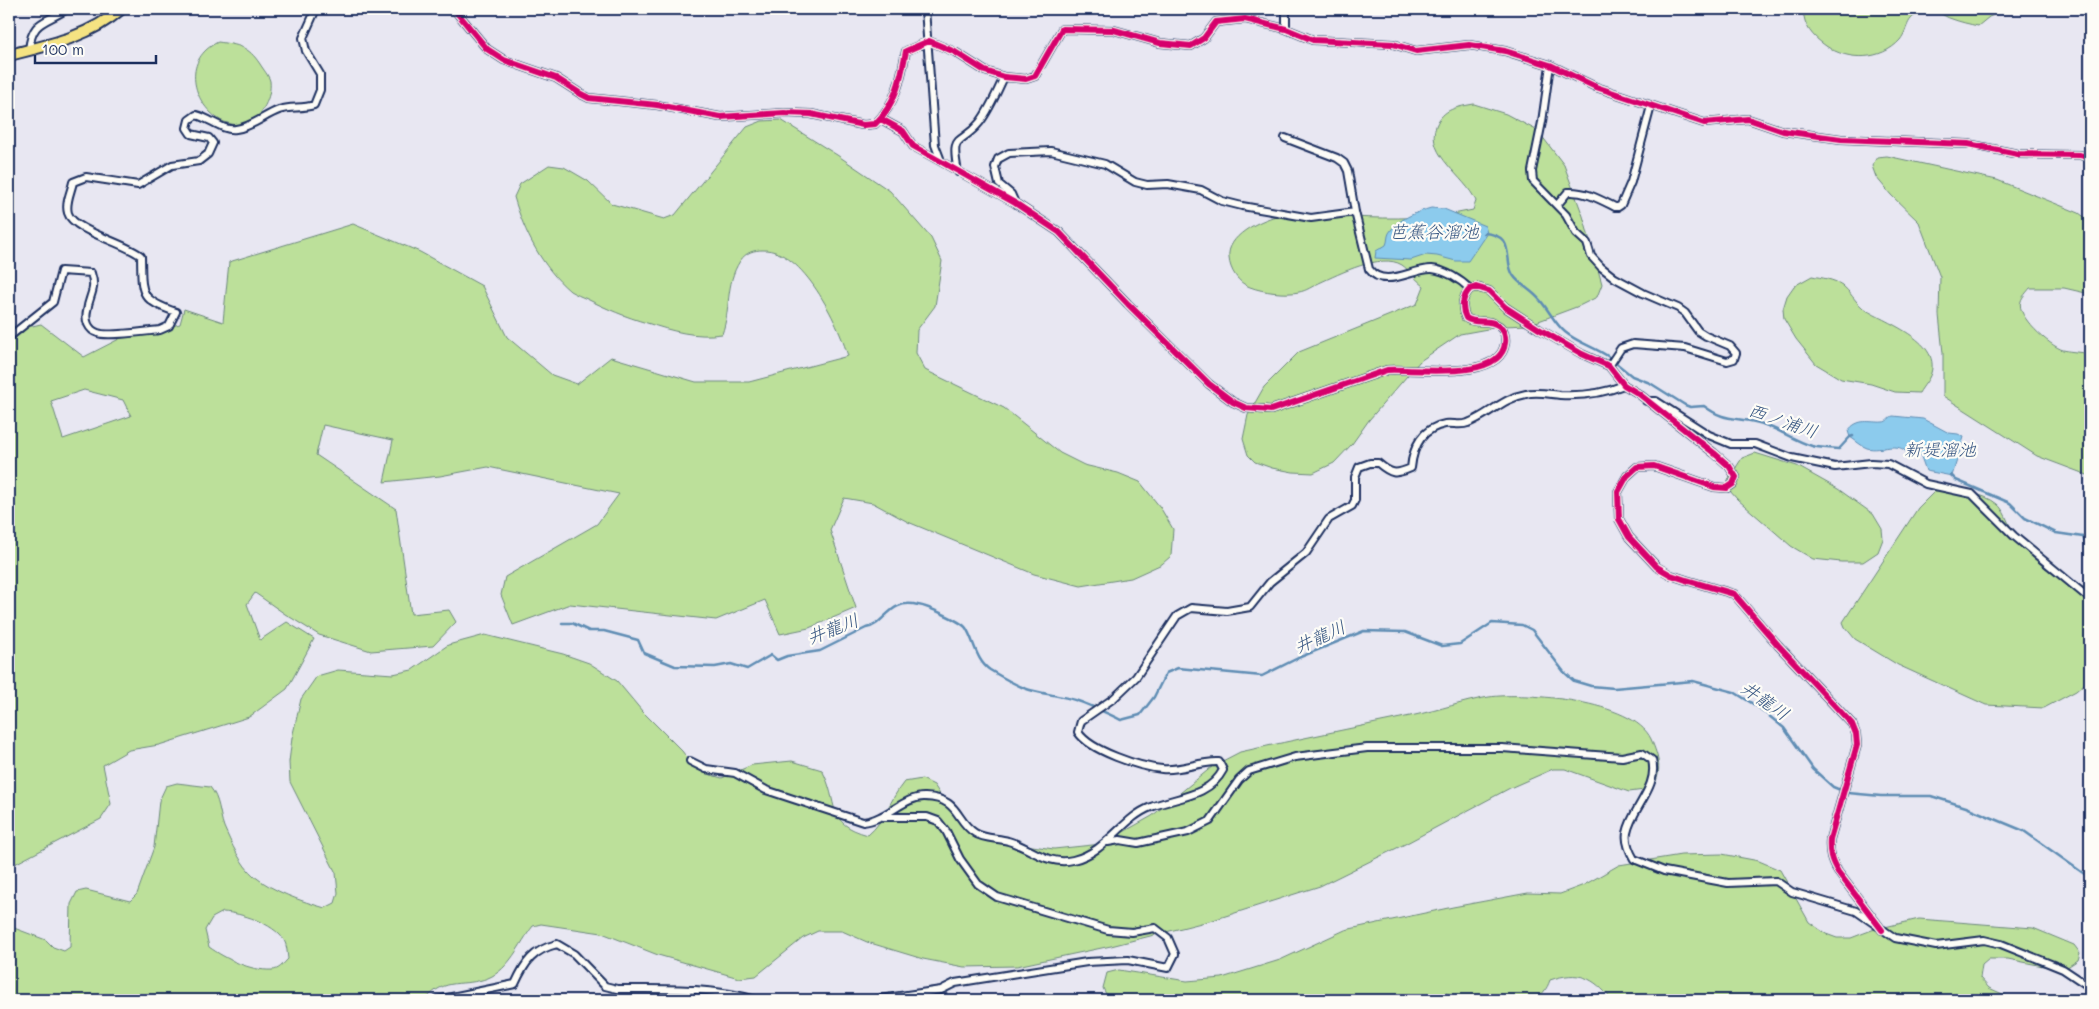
<svg xmlns="http://www.w3.org/2000/svg" width="2099" height="1009" viewBox="0 0 2099 1009" font-family="Mali,'Klee One',sans-serif">
  <rect width="100%" height="100%" fill="#e8e7f2"/>
  <filter id="ink" filterUnits="userSpaceOnUse"><feTurbulence type="fractalNoise" baseFrequency=".02" numOctaves="2"/><feDisplacementMap in="SourceGraphic" scale="10" xChannelSelector="R" yChannelSelector="G"/><feConvolveMatrix kernelMatrix="1 2 1 2 8 2 1 2 1" color-interpolation-filters="sRGB"/></filter>
  <g filter="url(#ink)">
    <path fill="#bce09a" stroke="#6c887c" fill-rule="evenodd" d="M1803,9H2007L1989,17L1978,26C1969,24 1960,22 1952,19C1942,16 1938,9 1927,11C1904,16 1910,27 1900,40C1881,61 1848,61 1826,46C1812,36 1804,27 1803,9Z
      M218,42C239,45 248,46 260,64C263,69 269,76 270,81C272,99 261,113 251,126C240,125 226,125 217,118C190,98 184,58 218,42Z
      M1474,104L1506,114L1538,131L1564,165L1583,216L1602,284L1597,297L1579,306L1528,325L1504,326L1460,334L1420,361L1369,420L1352,444L1334,463L1313,473L1293,472L1272,468L1255,462L1248,455L1243,439L1248,415L1264,387L1299,352L1417,304L1424,286C1416,280 1409,270 1402,265C1381,252 1339,274 1319,283C1313,286 1306,291 1299,292C1285,295 1263,292 1250,287C1238,283 1230,270 1229,258C1226,236 1259,221 1276,216C1293,212 1333,216 1352,217C1392,219 1434,219 1473,210L1476,201C1465,176 1425,155 1436,126C1443,108 1458,107 1474,104Z
      M781,120L837,155L890,191L931,238L942,261L935,306L917,330L916,353L925,370L1004,408L1060,453L1084,465L1118,473L1140,482L1160,507L1173,529L1171,556L1162,564L1131,578L1081,586L1034,574L908,522L873,503L844,498L830,530L856,608L809,628L780,634L765,600L716,620L570,604L513,625L501,595L505,577L597,524L619,494L488,467L440,476L384,482L393,440L323,425L316,455L396,509L411,614L449,610L456,622L433,646L371,651L319,635L285,614L255,593L247,604L260,640L287,622L314,639L287,689L249,717L159,745L129,750L103,765L111,804L101,819L11,866L9,865V393L12,386L9,379L10,343L28,327L41,324L84,357L121,338L180,324L184,309L223,322L229,262L353,224L420,252L482,286L507,337L552,375L577,384L611,357L696,382H749L848,356C838,323 803,249 763,250C754,250 746,252 740,261C725,284 731,310 722,334C696,338 672,331 647,323C626,317 607,309 587,299C582,297 575,294 570,291C542,267 524,232 514,197L520,184L549,165L564,167L588,181L612,204L664,219L675,215L747,127L762,121ZM84,390L123,400L131,416L63,439L51,401Z
      M1887,156L1997,180L2079,213L2090,221V294L2064,288H2030C2027,292 2022,297 2021,301C2015,316 2050,346 2063,350C2071,352 2081,352 2090,354V476L2037,456L1943,396V353L1939,315L1940,277L1919,222L1891,195L1876,177L1872,166L1877,157Z
      M1812,276C1822,278 1833,279 1842,285C1850,291 1855,302 1863,308C1883,322 1941,340 1931,373C1929,380 1923,386 1919,393L1895,392L1871,384L1841,379L1816,364L1796,339L1784,319L1783,309L1787,296L1794,286Z
      M1755,453L1797,466L1838,489L1873,514L1882,529L1883,539L1878,552L1863,562H1841L1813,559L1791,546L1737,499L1729,490L1728,480L1742,458Z
      M1945,490C1961,491 1984,493 1997,504C2004,509 2008,523 2012,530C2033,563 2053,578 2090,589V679L2076,691L2044,708L1986,705L1898,665L1855,639L1845,627L1843,622L1918,508L1935,491Z
      M485,635L563,654L589,663L617,681L642,711L682,751L696,769L707,774L722,778L752,765L792,761L822,770C840,804 824,823 868,835C885,821 890,799 904,782L922,779L934,785L954,816L967,827L996,841L1054,849L1102,844L1152,816L1213,766L1240,752C1298,739 1357,727 1415,715C1439,710 1464,701 1489,697C1526,692 1633,700 1651,739C1659,758 1663,771 1652,789L1629,792L1565,769H1553L1510,788L1405,844L1320,886L1213,920L1111,946L1017,966L964,967L923,959L867,942L842,931H818L803,938L756,976L739,978L658,955L602,933L541,924L533,926C519,944 510,969 488,978C462,988 446,976 425,1000H9V930L14,928L46,940L53,947L64,951L70,947L71,904L77,892L86,890L130,901L137,894L154,847L159,801L166,786L177,783L210,787C220,799 219,813 224,827C231,843 241,865 254,876C274,892 301,901 325,908L335,903L338,893L336,873L290,782L289,762L292,738L301,699L317,676L338,670L393,674L412,670L448,645ZM223,912C241,913 273,923 284,940C287,945 287,952 288,959C283,964 279,970 272,970C250,971 226,959 209,947L205,930L212,918Z
      M1722,854L1759,861L1780,870L1809,922L1826,934L1837,938H1851L1872,930L1919,919L2033,928L2074,945L2080,953L2078,960L2063,970L2008,959H1989L1982,965L1980,978L1989,988L2016,1000H1612C1593,977 1579,970 1550,980C1547,989 1542,996 1532,1000H1467L1446,993L1433,997L1431,1000H1109L1103,988L1107,973L1119,970L1187,981L1222,978L1280,960L1345,930L1453,907L1528,893L1560,894L1584,885L1619,865L1681,855Z"/>
    <path fill="#8ccbed" stroke="#5f8db4" d="M1431,208L1444,209L1485,226L1487,233L1468,261H1456L1437,256L1426,255L1411,260L1375,258L1376,251L1386,245C1388,241 1387,237 1389,233C1397,219 1417,212 1431,208Z
      M1893,416L1923,419L1949,433L1958,434L1964,437L1952,476L1926,471L1920,454H1908C1898,440 1882,452 1867,448C1861,446 1855,440 1850,437L1848,431C1858,417 1870,423 1883,422C1888,422 1889,417 1893,416Z"/>
    <g fill="none" stroke-linecap="round" stroke-linejoin="round">
      <path stroke="#5f8db4" stroke-width="2.5" d="M1484,233C1517,235 1503,260 1513,275C1518,283 1529,289 1536,296C1548,307 1553,322 1565,332C1578,343 1595,347 1609,357
        M1616,363L1632,376L1650,383L1685,405L1690,407L1704,406C1724,421 1733,417 1755,422C1775,426 1792,440 1812,446C1820,448 1830,448 1839,449L1850,437L1853,436
        M1951,475L1956,480L2010,503L2025,518L2056,533L2083,537L2090,553
        M562,623H572L589,631H604L638,640L644,653L675,666L715,667L731,664L747,669L771,655L777,660L787,656L820,651L866,628C886,625 888,598 918,605C927,606 961,621 966,628C974,640 976,661 990,670C1000,676 1012,683 1024,688C1040,694 1059,695 1075,700C1091,705 1106,713 1121,720L1140,715L1154,697L1166,673L1178,668L1262,676L1298,658L1364,631L1405,632L1442,646L1460,644L1492,623L1522,625L1532,630L1564,672L1574,681L1591,686L1614,688L1693,681L1734,692L1758,707L1784,728L1813,769L1833,787L1848,793L1881,796H1931L1966,807L2024,831L2090,878"/>
      <g stroke="#1b2f5e" stroke-width="10">
        <path id="minor" d="M454,9L487,49L504,60L556,78L581,94L589,98L657,105L720,117L784,113L811,114L863,125L875,124C896,104 901,78 906,51L929,41L955,52L985,71L1004,77L1026,79L1035,76L1062,29L1114,30L1160,43L1191,46L1204,38L1216,22L1245,19L1286,29L1313,40L1393,44L1416,51L1469,45L1505,51L1550,65L1596,87L1704,123L1748,119L1783,131L1841,139L1968,144L2018,154L2080,155L2090,158
          M925,9L935,145L940,158
          M1286,29V9
          M29,50C32,20 44,24 67,9
          M1550,65L1542,122L1532,171L1533,181L1566,215L1576,233L1587,243L1591,256L1601,267L1615,278L1643,293L1678,308L1685,313L1698,331L1706,336L1730,346L1736,353L1734,359L1727,361L1685,348L1633,344L1621,348L1609,366
          M881,119L903,131L913,146L1015,203L1059,232L1128,304L1209,384L1233,402L1246,408L1271,410L1387,370C1413,368 1501,382 1505,343C1506,337 1504,330 1499,326C1489,318 1476,325 1466,318C1461,308 1462,297 1470,289L1476,287L1489,291L1505,307L1539,329L1582,354L1609,366L1624,385L1639,394L1714,453L1729,466L1736,477L1733,484L1727,488L1714,487L1654,466L1637,467L1627,476L1618,492L1619,519L1629,537L1657,567L1671,575L1686,580L1734,594L1778,645L1852,724L1856,734L1857,745L1830,839C1829,853 1831,860 1838,872L1882,930
          M1285,138L1337,158L1344,163L1348,171L1355,212L1369,269C1384,290 1413,268 1432,269C1445,270 1461,280 1470,289
          M958,172C950,131 960,147 980,122C990,109 997,92 1004,77
          M1015,203L1011,194L999,184L995,167L998,159L1009,153L1051,151L1105,164L1135,182L1147,185L1168,184L1201,190L1222,201L1242,206L1311,218L1355,212
          M1558,204L1568,192C1585,191 1599,199 1615,207H1618L1621,205L1631,182L1651,106
          M9,337L53,302L61,271L91,273C97,291 89,294 87,311C85,320 88,330 98,333C106,337 148,331 160,330L169,326L176,312C138,299 142,293 141,256C126,243 73,231 68,213C65,203 71,192 73,182L86,177L138,185L172,165L199,161L208,154L213,143L209,138L191,134L187,128L189,120L196,115C210,118 222,131 236,129C252,127 265,115 279,110C290,106 303,109 314,105L320,90V74L306,51L303,38L316,9
          M1646,401H1656L1709,435L1731,444H1755L1792,458L1835,467L1871,463L1888,464L1926,484L1972,494L2014,536L2090,599
          M690,761L706,769L735,773L766,790L863,822C886,820 905,796 925,797C960,798 955,821 975,833C984,839 998,838 1008,841C1030,847 1047,866 1073,860C1107,852 1122,818 1151,807C1176,797 1209,797 1223,770L1219,762C1200,761 1181,771 1162,769C1140,767 1090,751 1078,732L1081,721L1114,698L1136,677L1177,616L1191,608L1227,611L1250,607L1270,582L1306,553L1329,519L1352,506L1355,500V477L1359,467L1370,463H1378C1391,474 1395,475 1411,468C1413,447 1422,428 1445,424C1453,423 1461,426 1468,423C1489,415 1503,398 1526,394C1536,391 1549,394 1560,395C1581,396 1605,393 1624,385
          M1108,842L1120,840L1138,843L1188,832L1210,821L1239,780L1249,771L1295,757L1367,748H1502L1622,757L1642,753L1652,760C1659,788 1632,807 1627,833C1625,842 1630,852 1634,859L1664,871L1728,883L1776,881L1792,892L1856,911L1895,938L1936,946L1984,940L2001,944L2063,969L2090,987
          M437,1000L515,984C525,962 533,950 557,944L574,954L605,986L617,989C664,989 711,987 756,1000
          M873,1000L941,990L955,983L1087,962L1128,960L1168,968L1175,954L1168,938L1155,928L1132,932L1108,930L997,897L978,884L960,859L946,831L938,821L927,817H883"/>
      </g>
      <g stroke="#1b2f5e" stroke-width="14">
        <path id="primary" d="M9,55C49,45 89,37 121,9"/>
      </g>
      <use href="#minor" stroke="#fdfcf7" stroke-width="6"/>
      <use href="#primary" stroke="#f5e382" stroke-width="10"/>
      <g stroke="#fdfcf7" stroke-width="9">
        <path id="cycleway" d="M454,9L487,49L504,60L556,78L581,94L589,98L657,105L720,117L784,113L811,114L863,125L875,124C896,104 901,78 906,51L929,41L955,52L985,71L1004,77L1026,79L1035,76L1062,29L1114,30L1160,43L1191,46L1204,38L1216,22L1245,19L1286,29L1313,40L1393,44L1416,51L1469,45L1505,51L1550,65L1596,87L1704,123L1748,119L1783,131L1841,139L1968,144L2018,154L2080,155L2090,158
          M881,119L903,131L913,146L1015,203L1059,232L1128,304L1209,384L1233,402L1246,408L1271,410L1387,370C1413,368 1501,382 1505,343C1506,337 1504,330 1499,326C1489,318 1476,325 1466,318C1461,308 1462,297 1470,289L1476,287L1489,291L1505,307L1539,329L1582,354L1609,366L1624,385L1639,394L1714,453L1729,466L1736,477L1733,484L1727,488L1714,487L1654,466L1637,467L1627,476L1618,492L1619,519L1629,537L1657,567L1671,575L1686,580L1734,594L1778,645L1852,724L1856,734L1857,745L1830,839C1829,853 1831,860 1838,872L1882,930"/>
      </g>
      <use href="#cycleway" stroke="#d6006c" stroke-width="6"/>
    </g>
  </g>
  <g text-anchor="middle" stroke-width="4.5" stroke-linejoin="round" paint-order="stroke">
    <g font-size="18" font-style="italic" fill="#375682" stroke="#fdfcf7">
      <text x="1434" y="238">芭蕉谷溜池</text>
      <text transform="translate(1783 421) rotate(19)" y="6">西ノ浦川</text>
      <text x="1940" y="456">新堤溜池</text>
      <text transform="translate(833 629) rotate(-21)" y="6">井龍川</text>
      <text transform="translate(1320 637) rotate(-24)" y="6">井龍川</text>
      <text transform="translate(1765 701) rotate(35)" y="6">井龍川</text>
    </g>
  </g>
  <rect width="2099" height="1009" fill="none" stroke="#fdfcf7" stroke-width="30"/>
  <rect x="15" y="15" width="2069" height="979" fill="none" stroke="#1b2f5e" stroke-width="2" filter="url(#ink)"/>
  <path d="M35 55v8h121v-8" fill="none" stroke="#1b2f5e" stroke-width="2.5"/>
  <text x="42" y="55" font-size="15" fill="#1b2f5e" stroke="#fdfcf7" stroke-width="4" paint-order="stroke">100 m</text>
</svg>
